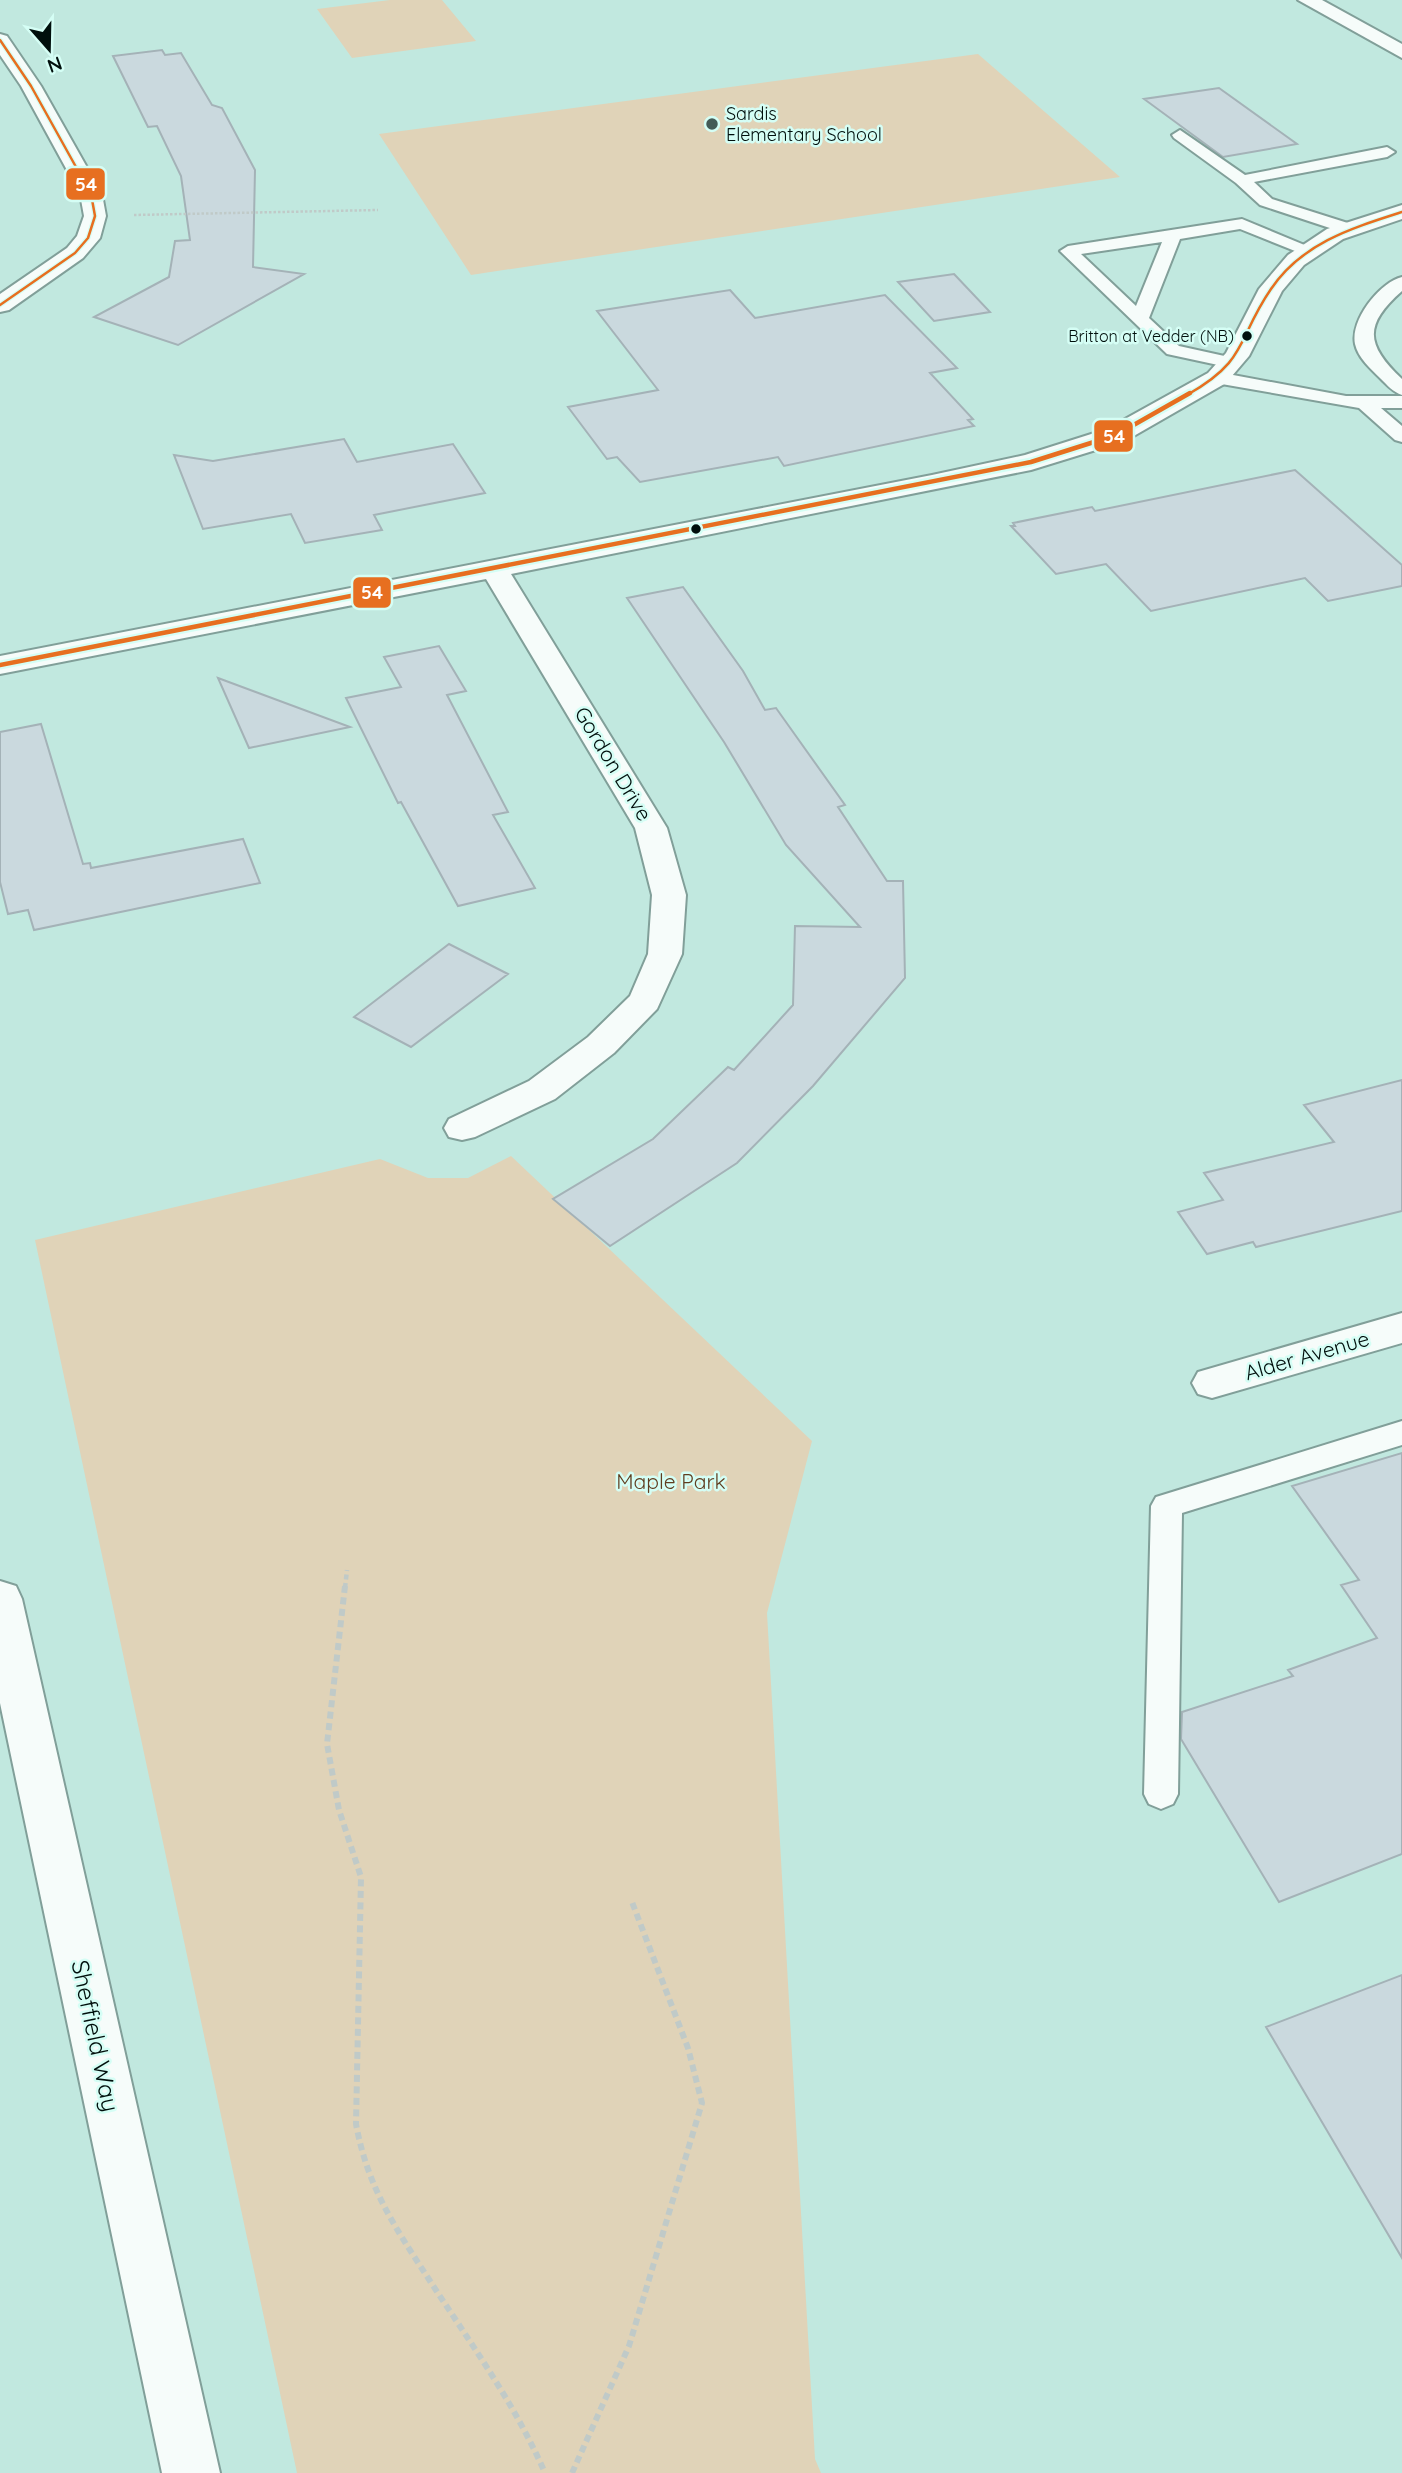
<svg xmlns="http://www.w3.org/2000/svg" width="1402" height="2473" viewBox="0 0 1402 2473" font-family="Quicksand,sans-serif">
  <rect width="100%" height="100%" fill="#c1e8df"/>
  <path fill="#e0d3b8" d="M390,0H442L476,41L352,58L317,9Z
    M978,54L1120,177L471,275L379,134Z
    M511,1156L812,1441L767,1613L815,2459L821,2473H297L35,1240L380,1159L428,1178H468Z"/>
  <path fill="#cad9de" stroke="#a4b2b7" stroke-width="2" d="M162,50L165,55L181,53L212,105L222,108L255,170L253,267L304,274L178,345L94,317L169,277L175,241L190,240L181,176L157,126L148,127L113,56Z
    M1219,88L1297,144L1223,157L1144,99Z
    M954,274L990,312L934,321L898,282Z
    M730,290L755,318L885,295L957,368L930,373L973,419L968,420L974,426L784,466L778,457L640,482L617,457L607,459L568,407L658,390L597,311Z
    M344,439L357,462L453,444L485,493L374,515L382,530L305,543L291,514L203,529L174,455L213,461Z
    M1295,470L1402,565V586L1328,601L1305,578L1151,611L1106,564L1056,574L1011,526H1015L1013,523L1092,507L1095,511Z
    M683,587L743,671L765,710L776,708L845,805L838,807L887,881H903L905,978L813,1086L737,1163L610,1246L553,1199L653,1139L728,1067L734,1070L793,1005L795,926L860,927L786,845L724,742L627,598Z
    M439,646L466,691L447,695L508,812L493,815L535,888L458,906L401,802L398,803L346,698L401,687L384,657Z
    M218,678L350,727L249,748Z
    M41,724L83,864L90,863L91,868L243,839L260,883L34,930L28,910L8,914L0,882V732Z
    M449,944L508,974L411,1047L354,1017Z
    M1402,1080V1211L1256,1247L1253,1242L1207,1254L1178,1212L1223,1200L1204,1173L1334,1142L1304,1105Z
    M1402,1453V1854L1279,1902L1181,1739L1182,1712L1293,1676L1288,1670L1377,1638L1341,1585L1359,1580L1292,1486Z
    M1402,1975V2258L1266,2027Z"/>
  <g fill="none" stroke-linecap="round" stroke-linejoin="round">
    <g stroke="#819f99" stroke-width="4">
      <path id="service" d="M1180,130L1245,175L1387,147L1395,152L1387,157L1254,182L1272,199L1354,225L1356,229L1354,233L1348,234L1260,205L1236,183L1174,138L1172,135Z
        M1242,219L1319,251L1317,255H1305L1240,229L1180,239L1149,318L1179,346L1238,359L1241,363L1238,367L1232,368L1167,354L1060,251L1068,246ZM1162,242L1136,306L1081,254Z
        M1402,277V291C1363,325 1366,345 1402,379V395C1393,392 1387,385 1381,379C1371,369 1358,358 1355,344C1350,320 1380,282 1402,277Z
        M1217,372L1346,396H1402V408H1381L1402,426V442L1395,440L1359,408L1210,382L1208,378Z
        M1402,1421V1445L1182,1513L1178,1794L1173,1804L1161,1809L1149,1804L1144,1794L1151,1506L1156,1497Z"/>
    </g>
    <g stroke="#819f99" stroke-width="4">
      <path id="minor" d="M0,34L7,36L41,86L102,194L106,216L100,238L83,258L9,310L0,312V294L67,248L77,236L84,216L80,194L21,86L0,55Z
        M1402,205V219L1343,239L1304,265L1282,291L1249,356L1226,383L1125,441L1031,470L511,574L667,828L686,895L682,954L657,1009L614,1053L555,1099L475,1137L462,1140L449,1137L444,1128L449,1119L529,1081L588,1037L630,996L648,954L652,895L635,828L486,579L0,674V656L932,475L1025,455L1107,429L1208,373L1226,353L1259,289L1288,255L1327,229Z
        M1402,1313V1343L1212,1398L1198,1394L1192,1383L1198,1372Z
        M0,1581L16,1586L22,1599L220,2473H162L0,1703Z"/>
    </g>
    <g stroke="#819f99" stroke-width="4">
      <path id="secondary" d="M1298,0H1322L1402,44V58Z"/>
    </g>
    <path stroke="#c0cac8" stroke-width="2.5" stroke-dasharray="2.5 2" stroke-linecap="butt" d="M134,215L378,210"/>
    <path stroke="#c0cac8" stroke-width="4.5" stroke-dasharray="5 3.5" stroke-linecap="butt" d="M345,1588L347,1570"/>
    <path stroke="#c0cac8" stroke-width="6" stroke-dasharray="7 4.5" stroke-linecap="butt" d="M345,1586L327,1744L339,1810L361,1877L356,2124C368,2189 395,2227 430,2281C471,2344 515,2404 545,2473
      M572,2473L629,2346L702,2103L688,2048L632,1902"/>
    <use href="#service" fill="#f6fcfa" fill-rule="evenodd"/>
    <use href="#minor" fill="#f6fcfa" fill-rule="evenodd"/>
    <use href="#secondary" fill="#f6fcfa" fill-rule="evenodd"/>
    <g stroke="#d5fef5" stroke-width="5">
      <path id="bus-1-far1" d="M0,40L31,86L91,194L95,216L88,238L75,253L0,305
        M1187,395C1249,360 1236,340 1271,289C1302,243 1352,228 1402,212"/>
    </g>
    <g stroke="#d5fef5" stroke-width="9">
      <path id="bus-1" d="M0,665L1031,462L1116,435L1190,393"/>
    </g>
    <use href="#bus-1-far1" stroke="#e76f20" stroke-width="2.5"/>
    <use href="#bus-1" stroke="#e76f20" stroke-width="4.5"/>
  </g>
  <circle fill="#445b56" stroke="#d5fef5" stroke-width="2.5" cx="712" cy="124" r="7"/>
  <g fill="#000f0c" stroke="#d5fef5" stroke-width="2.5">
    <circle cx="1247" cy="336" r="6"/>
    <circle cx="696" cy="529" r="6"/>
  </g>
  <g text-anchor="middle" stroke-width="5" stroke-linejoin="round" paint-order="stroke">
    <g font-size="16" fill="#000f0c" stroke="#d5fef5" text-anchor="end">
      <text x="1234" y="342">Britton at Vedder (NB)</text>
    </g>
    <g font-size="18" fill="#000f0c" stroke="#d5fef5" text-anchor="start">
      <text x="726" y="120">Sardis<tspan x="726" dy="21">Elementary School</tspan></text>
    </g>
    <g font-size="21" fill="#000f0c" stroke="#d5fef5">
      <text transform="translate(613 764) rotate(59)" y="7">Gordon Drive</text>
      <text transform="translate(1307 1356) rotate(-16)" y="7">Alder Avenue</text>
    </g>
    <g font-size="21" fill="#603d1f" stroke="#d5fef5">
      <text x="671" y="1489">Maple Park</text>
    </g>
    <g font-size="24" fill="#000f0c" stroke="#d5fef5">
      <text transform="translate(95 2036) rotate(78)" y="8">Sheffield Way</text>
    </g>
  </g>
  <g stroke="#d5fef5" stroke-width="2.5">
    <rect x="65" y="167" width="41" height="34" rx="7" fill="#e76f20"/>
    <rect x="1093" y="419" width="41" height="34" rx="7" fill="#e76f20"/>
    <rect x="352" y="576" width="40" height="33" rx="7" fill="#e76f20"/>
  </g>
  <g font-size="19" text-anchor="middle" font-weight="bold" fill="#fff">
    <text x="86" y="191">54</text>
    <text x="1114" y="443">54</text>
    <text x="372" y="599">54</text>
  </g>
  <g transform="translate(49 49) rotate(160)" stroke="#d5fef5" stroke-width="5" paint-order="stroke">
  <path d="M0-5L12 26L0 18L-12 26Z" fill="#000f0c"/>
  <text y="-10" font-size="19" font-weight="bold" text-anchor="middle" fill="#000f0c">N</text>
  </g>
</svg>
